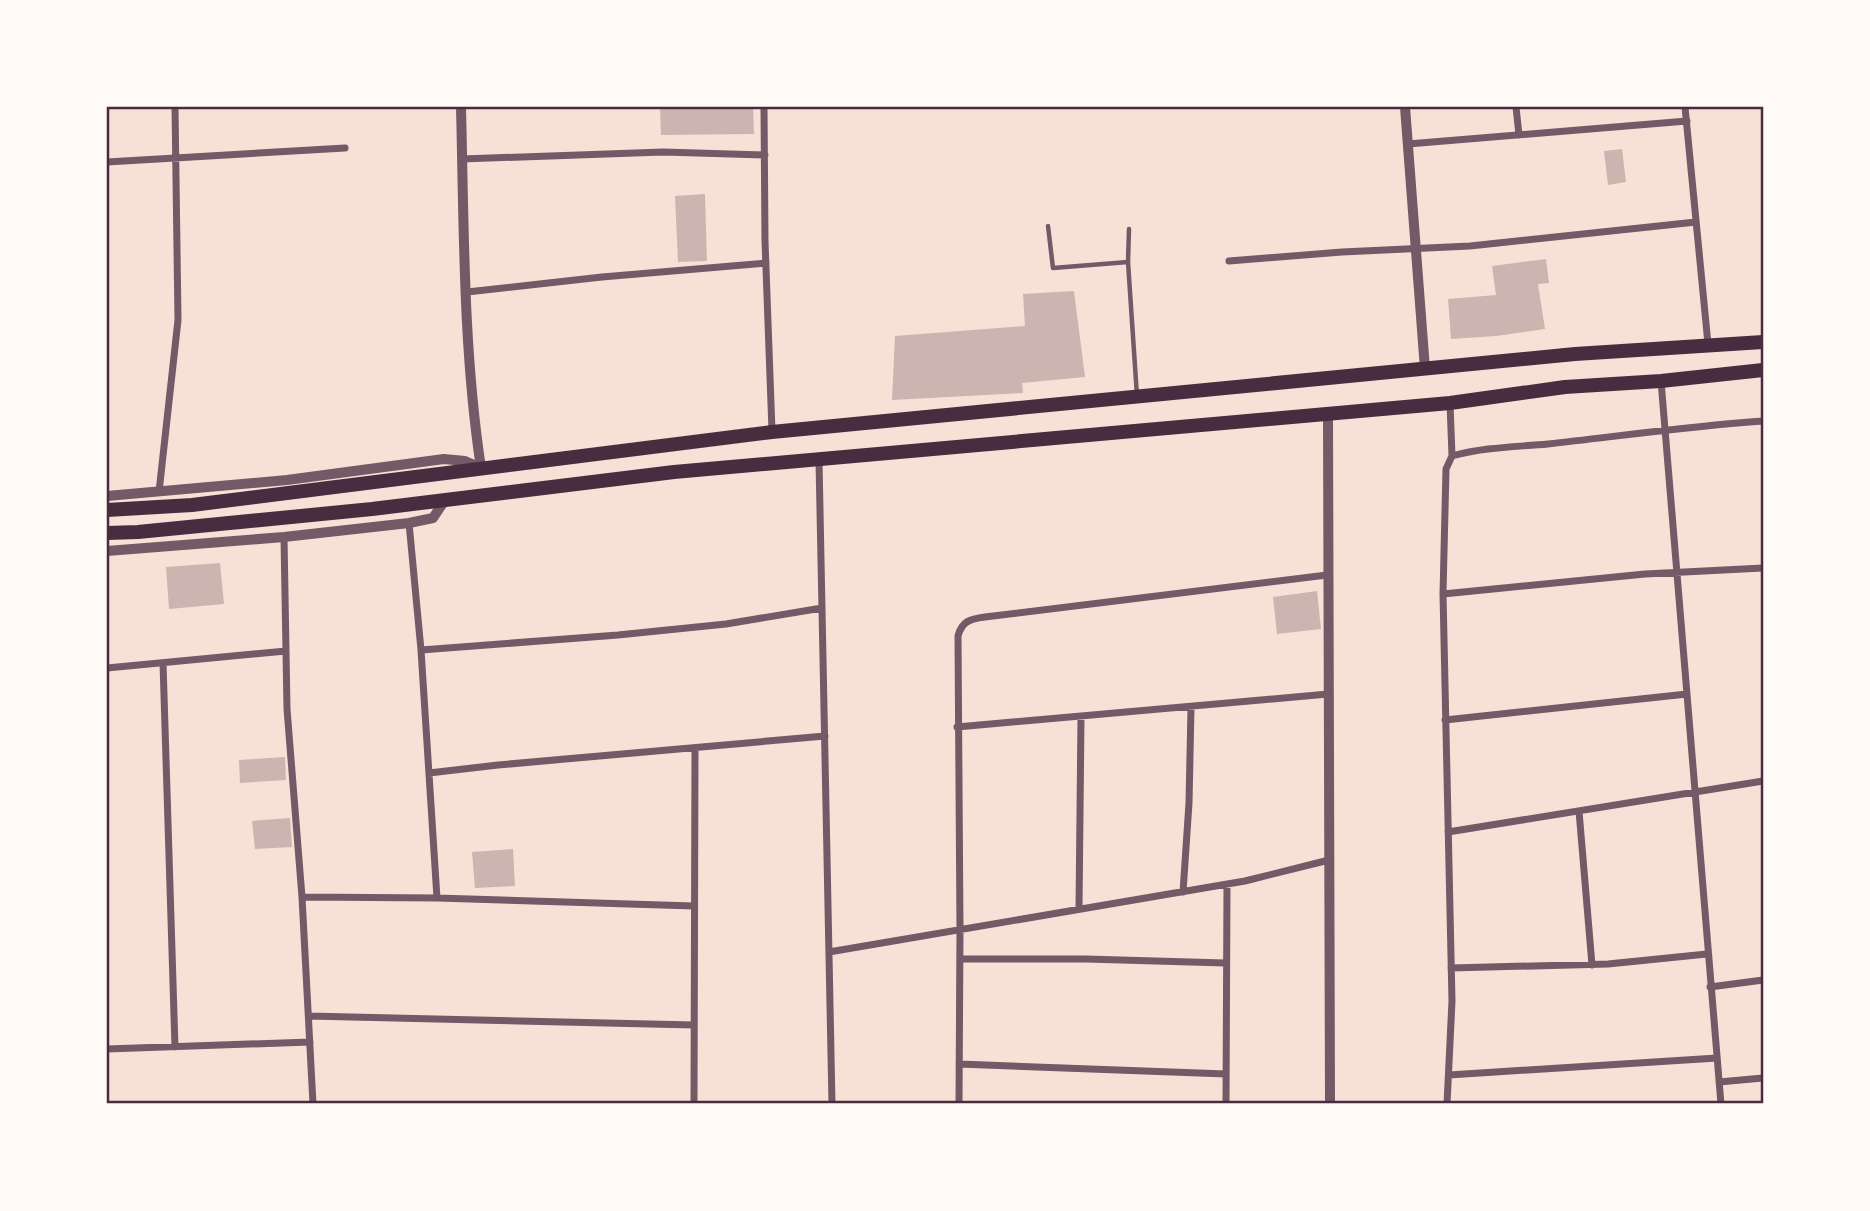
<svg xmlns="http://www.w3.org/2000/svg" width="1870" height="1211" viewBox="0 0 1870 1211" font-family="Montserrat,sans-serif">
  <rect width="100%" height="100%" fill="#f7e1d7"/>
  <path fill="#ccb4b1" d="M660,107H753L754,134L661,135Z
    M1622,149L1626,182L1608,185L1604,151Z
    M705,194L707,261L678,262L675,196Z
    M1546,259L1549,283L1538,284L1545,329L1496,336L1451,339L1448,299L1496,295L1492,266Z
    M1074,291L1085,377L1022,383L1023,393L892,400L895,336L1025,326L1023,294Z
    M220,563L224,604L169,609L166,567Z
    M1317,591L1321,629L1277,634L1273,597Z
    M285,757L286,780L240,783L239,760Z
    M290,818L292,847L255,849L252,821Z
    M513,849L515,886L475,888L472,852Z"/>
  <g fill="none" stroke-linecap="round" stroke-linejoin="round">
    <path stroke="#755966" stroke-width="4.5" d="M1048,226L1053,268L1128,262L1137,396
      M1128,262L1129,229"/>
    <path stroke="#755966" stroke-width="7" d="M764,107L765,241L772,431
      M1516,107L1519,135
      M1685,107L1708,344
      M1408,144L1687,121
      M462,159L663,152L765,155
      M107,162L345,148
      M1229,261L1342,252L1470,246L1696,222
      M467,292L602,277L766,263
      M1661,381L1721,1104
      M1450,403L1452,456
      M819,461L832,1104
      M159,492L178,320L175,107
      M409,523L421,650L437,898
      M284,537L287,709L302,897L313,1104
      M1443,594L1645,574L1763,568
      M421,650L618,635L726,624L822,608
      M163,663L175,1047
      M107,668L286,651
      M1445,720L1687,694
      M957,727L1328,694
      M429,773L498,765L825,736
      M1579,811L1592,965
      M1448,832L1763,781
      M1183,892L1189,803L1191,708
      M302,897L437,898L694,906
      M1079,909L1081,717
      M829,952L1245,881L1329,860
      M960,959H1086L1225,963
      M1451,968L1608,964L1707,954
      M1710,987L1763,980
      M309,1016L694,1025
      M107,1049L310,1042
      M959,1064L1226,1074
      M1449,1075L1717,1058
      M1719,1082L1763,1078
      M694,1104L695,748
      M959,1104L960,930L958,636C962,621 970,619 985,617L1327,575
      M1226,1104L1227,884
      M1447,1104L1452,1001L1443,594L1446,469L1452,456C1484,447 1516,447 1548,444C1620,436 1691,426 1763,421"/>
    <path stroke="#755966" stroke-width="10" d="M461,107C464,227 463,349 481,468
      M1405,107L1425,369
      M1328,415L1330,1104
      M107,496L287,480L444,459L465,461L481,468
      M107,551L284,537L409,523L433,518L445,500"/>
    <path stroke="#4a2c40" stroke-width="14" d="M107,510L192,505L772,432L1575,354L1763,342
      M107,533L138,532L372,509L674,472L1450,403L1565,387L1661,381L1763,370"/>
  </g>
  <rect width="1870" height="1211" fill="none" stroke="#fffaf5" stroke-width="217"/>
  <rect x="108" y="108" width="1654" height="994" fill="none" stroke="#4a2c40" stroke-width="2.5"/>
</svg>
